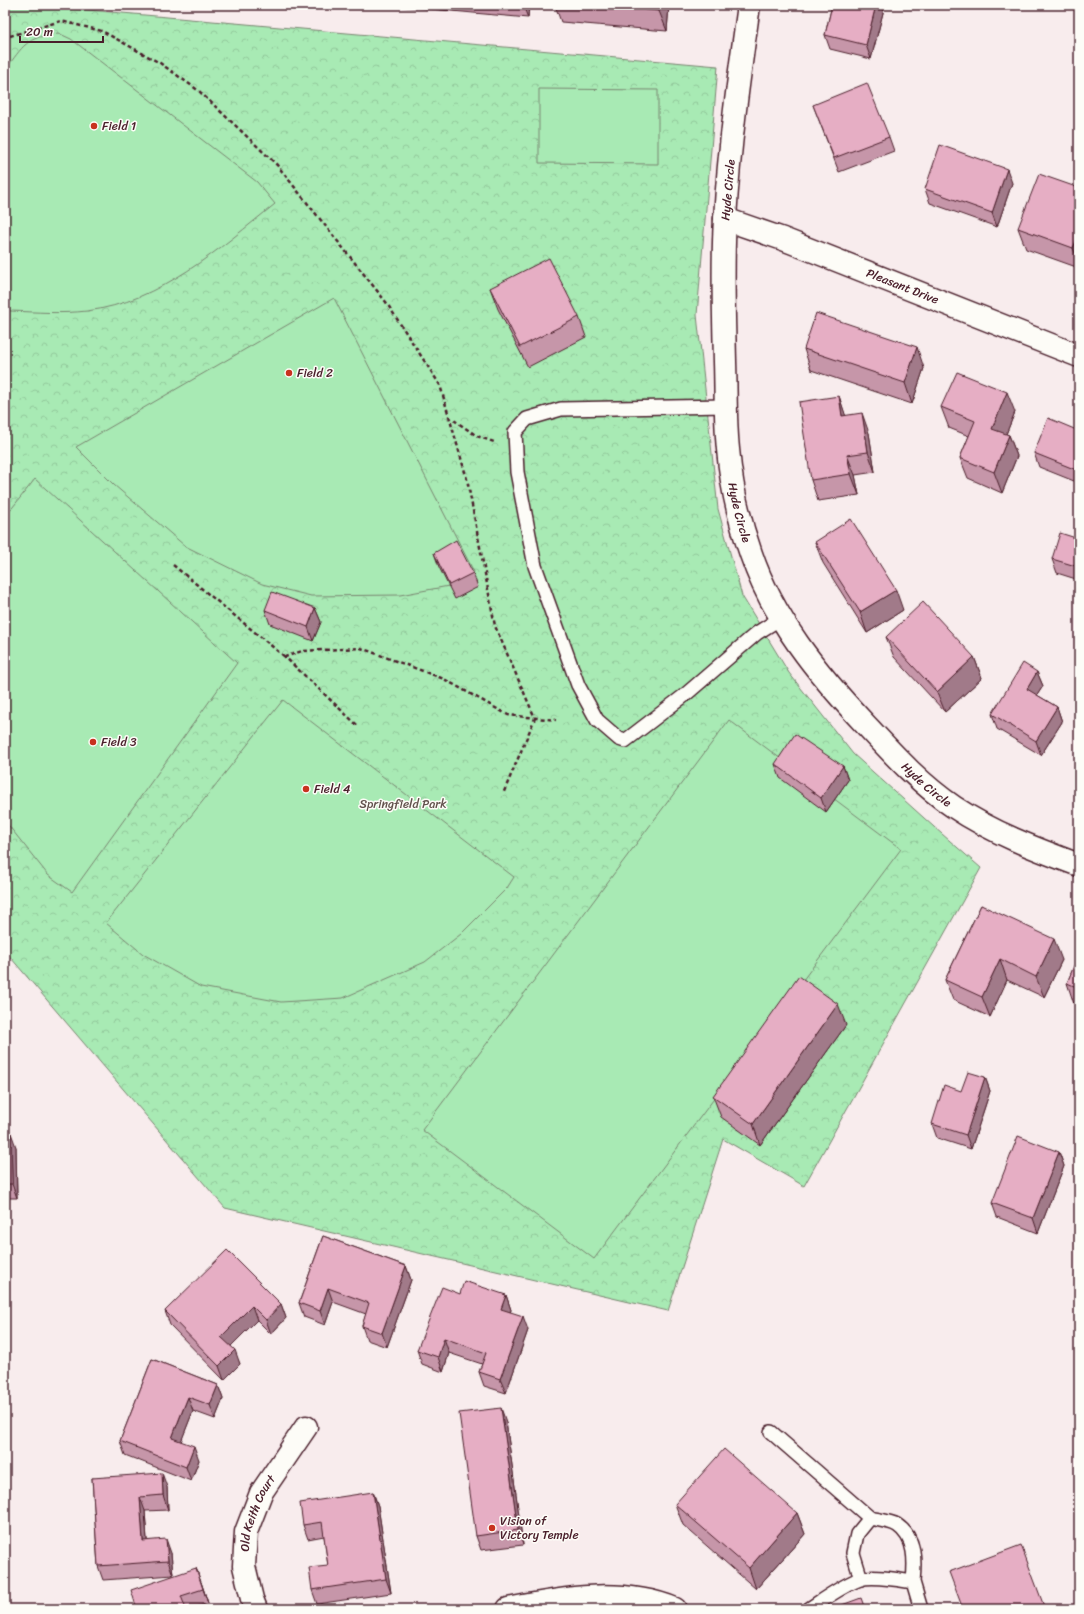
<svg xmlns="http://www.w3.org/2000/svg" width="1084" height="1614" viewBox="0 0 1084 1614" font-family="Sriracha,sans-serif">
  <defs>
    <pattern id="park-crowns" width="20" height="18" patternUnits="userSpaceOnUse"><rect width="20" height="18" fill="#a8eab4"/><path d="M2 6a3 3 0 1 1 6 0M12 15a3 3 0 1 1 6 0" fill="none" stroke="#92c89b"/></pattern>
  </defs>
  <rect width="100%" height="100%" fill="#f8eced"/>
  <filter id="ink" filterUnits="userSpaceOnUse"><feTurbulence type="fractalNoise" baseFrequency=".025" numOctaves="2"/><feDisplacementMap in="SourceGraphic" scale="8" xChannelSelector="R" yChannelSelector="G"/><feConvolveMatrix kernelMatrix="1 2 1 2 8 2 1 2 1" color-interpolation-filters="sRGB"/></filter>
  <g filter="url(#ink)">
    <path fill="url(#park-crowns)" stroke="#798470" d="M5,5H32L718,66L697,315L718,509L742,596L789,673L853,754L934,827L981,868L804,1186L723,1139L668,1311L225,1208L5,951Z"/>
    <path fill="#a8eab4" stroke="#798470" d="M58,33L71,39L257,182L275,204C220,248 160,302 87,311C62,314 36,312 11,311L5,310V70C24,45 25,38 58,33Z
      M539,89L658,90V164L539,163Z
      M334,298L474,572L465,583L400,595L311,596L262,584L185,546L114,485L76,447Z
      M35,479L237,663L72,892L48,875L5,821V517Z
      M283,700L514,877L507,888L461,934L425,962L343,998L281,1002L201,987L143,954L106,923Z
      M729,720L901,849L594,1259L422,1130Z"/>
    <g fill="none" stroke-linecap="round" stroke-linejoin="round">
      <g stroke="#4a1f2b" stroke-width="16">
        <path id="service" d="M726,406L561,409L527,419L515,432L517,472L535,566L578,685L597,720L619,739L625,741L685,695L757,633L781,618
          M771,1432L870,1518L857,1534L853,1553L861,1579
          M870,1518C878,1520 890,1521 897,1525C916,1538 915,1561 913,1582
          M809,1609C824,1599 843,1585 860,1579C873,1575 900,1580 913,1582L921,1609"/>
      </g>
      <g stroke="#4a1f2b" stroke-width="25">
        <g id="minor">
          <path id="s1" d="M749,5C739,76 729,147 725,219C722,266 724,315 725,362C726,391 725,421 728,449C731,485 739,520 751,554C773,619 818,674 864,723C892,753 920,784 954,807C993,833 1036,849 1079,865"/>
          <path id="s2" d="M725,219L783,239L1079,356"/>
          <path id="s3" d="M256,1609L252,1599L244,1566L246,1532L261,1493L306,1427"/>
          <path d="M508,1609C561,1598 622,1587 675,1609"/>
        </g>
      </g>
      <path stroke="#4a1f2b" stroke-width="2.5" stroke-dasharray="4 3" stroke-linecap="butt" d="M5,41L10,36L61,21L102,31L160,63L199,91L277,165L386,302L440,385L467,479L495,626L535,718L503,794
        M448,416L477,436L494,442
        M173,565L285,657
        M357,725L285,657L302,651L361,648L444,679L508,715L556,720"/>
      <use href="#service" stroke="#fdfcf7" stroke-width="13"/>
      <use href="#minor" stroke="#fdfcf7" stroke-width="22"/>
    </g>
    <path fill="#c696a9" stroke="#4a1f2b" d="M386,5H529L528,18Z
      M555,5H669L667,31L561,22Z
      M832,5H885L871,59L830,49L825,35Z
      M813,105L889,137L894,151L839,172Z
      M1012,183L997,227L930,203L925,189Z
      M1079,188V268L1026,249L1018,228Z
      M490,288L579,317L586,337L528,367L498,309Z
      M804,349L924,368L912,404L811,370Z
      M839,396L845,415L869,433L875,472L855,475L859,495L818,501L811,480Z
      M941,407L1015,412L1006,434L1009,435L1017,456L1002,493L968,478L960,458L969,436L949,428Z
      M1079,431V483L1039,467L1034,453Z
      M1079,539V580L1057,573L1052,559Z
      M815,542L903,610L867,633L823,563Z
      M434,553L473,573L478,587L455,599L439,567Z
      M315,608L321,622L313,641L270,624L265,610Z
      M886,637L974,657L982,678L945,712L894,657Z
      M1037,672L1043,686L1037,695L1057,707L1062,722L1041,755L997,729L992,714Z
      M775,764L843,766L848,780L826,812L780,778Z
      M981,905L1062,960L1044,997L1007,980L990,1017L953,1000L945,980Z
      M1079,954V1013L1077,1008L1078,1006L1074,1004L1067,983Z
      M846,1025L760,1145L721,1117L713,1096Z
      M985,1077L990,1091L971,1149L937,1138L932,1124Z
      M5,1133L16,1147L17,1198H5Z
      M1059,1152L1064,1166L1038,1233L997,1217L992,1203Z
      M323,1236L406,1266L411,1280L387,1347L367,1340L362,1326L366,1314L333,1302L325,1325L304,1317L299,1303Z
      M460,1294L506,1295L511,1310L510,1312L528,1330L506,1393L484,1386L479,1372L482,1364L449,1353L443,1372L422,1364L417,1350Z
      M281,1304L286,1318L271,1334L257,1320L231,1346L240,1364L224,1380L170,1325L165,1311Z
      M152,1359L218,1385L223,1399L215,1419L193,1411L181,1441L199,1460L191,1481L125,1455L120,1441Z
      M506,1422L523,1545L481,1550L476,1536Z
      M92,1478L167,1487L168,1510L145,1511L147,1540L171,1553L173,1575L103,1580L98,1566Z
      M373,1492L378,1506L391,1593L317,1604L312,1590L328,1566L324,1536L308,1539L303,1525Z
      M675,1504L797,1513L805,1534L756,1589L683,1525Z
      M201,1582L208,1603L190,1609H137Z"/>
    <path fill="#a17a89" stroke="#4a1f2b" d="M523,5H529L528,18Z
      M660,5H669L667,31L659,11Z
      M876,5H885L871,59L866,45Z
      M1007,169L1012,183L997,227L992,213Z
      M1079,234V264L1073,248Z
      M917,347L924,368L912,404L905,383Z
      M1007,392L1015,412L1000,449L992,429Z
      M839,396L846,417L842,416Z
      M862,413L869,433L875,472L868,452Z
      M1009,435L1017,456L1002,493L994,472Z
      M847,455L855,475L859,495L851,474Z
      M896,590L903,610L867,633L860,612Z
      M315,608L321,622L313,641L308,627Z
      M974,657L982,678L945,712L937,692Z
      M1037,672L1043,686L1032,703L1027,689Z
      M1057,707L1062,722L1041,755L1036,741Z
      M843,766L848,780L826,812L821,798Z
      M1054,939L1062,960L1044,997L1036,977Z
      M1000,959L1007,980L990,1017L982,997Z
      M838,1004L846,1025L760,1145L753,1124Z
      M985,1077L990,1091L971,1149L966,1135Z
      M11,1133L16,1147L17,1198L12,1184Z
      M1059,1152L1064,1166L1038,1233L1033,1218Z
      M406,1266L411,1280L387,1347L382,1333Z
      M328,1288L333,1302L325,1325L320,1311Z
      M506,1295L511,1310L506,1324L501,1309Z
      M281,1304L286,1318L271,1334L266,1320Z
      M252,1306L257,1320L226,1351L221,1337Z
      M523,1316L528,1330L506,1393L500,1379Z
      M444,1338L449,1353L443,1372L438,1357Z
      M235,1350L240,1364L224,1380L219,1366Z
      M218,1385L223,1399L215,1419L210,1405Z
      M188,1397L193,1411L177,1452L172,1438Z
      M501,1408L506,1422L523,1545L518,1530Z
      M194,1446L199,1460L191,1481L186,1467Z
      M162,1473L167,1487L168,1510L163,1495Z
      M373,1492L378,1506L391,1593L386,1579Z
      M140,1497L145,1511L148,1555L143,1541Z
      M797,1513L805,1534L756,1589L749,1568Z
      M166,1539L171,1553L173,1575L168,1561Z
      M196,1568L201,1582L208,1603L203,1589Z"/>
    <path fill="#e6aec4" stroke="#4a1f2b" d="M596,5H660L659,11Z
      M832,5H876L866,45L825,35Z
      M867,83L889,137L834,158L813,105Z
      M940,145L1007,169L992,213L925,189Z
      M1039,174L1079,188V234L1073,248L1018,228Z
      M549,258L579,317L520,347L490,288Z
      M816,313L917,347L905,383L804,349Z
      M957,372L1007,392L992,429L1009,435L994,472L960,458L975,421L941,407Z
      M839,396L842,416L862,413L868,452L847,455L851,474L811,480L799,402Z
      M1048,418L1079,431V471L1034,453Z
      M851,519L896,590L860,612L815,542Z
      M1060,533L1079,539V567L1052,559Z
      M456,540L473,573L449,585L434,553Z
      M272,592L315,608L308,627L265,610Z
      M923,602L974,657L937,692L886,637Z
      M1023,663L1037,672L1027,689L1057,707L1036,741L992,714Z
      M795,734L843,766L821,798L775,764Z
      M981,905L1054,939L1036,977L1000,959L982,997L945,980Z
      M1079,954V988L1067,983Z
      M799,976L838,1004L753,1124L713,1096Z
      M1079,1003V1009L1077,1008Z
      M968,1072L985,1077L966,1135L932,1124L944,1085L961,1091Z
      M5,1133H11L12,1184H5Z
      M1018,1136L1059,1152L1033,1218L992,1203Z
      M323,1236L406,1266L382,1333L362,1326L369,1303L328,1288L320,1311L299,1303Z
      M227,1250L281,1304L266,1320L252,1306L221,1337L235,1350L219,1366L165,1311Z
      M464,1281L506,1295L501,1309L523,1316L500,1379L479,1372L486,1353L444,1338L438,1357L417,1350L442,1287L460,1294Z
      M152,1359L218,1385L210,1405L188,1397L180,1417L172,1438L194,1446L186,1467L120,1441Z
      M501,1408L518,1530L476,1536L459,1413Z
      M724,1449L797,1513L749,1568L675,1504Z
      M162,1473L163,1495L140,1497L143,1541L166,1539L168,1561L98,1566L92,1478Z
      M373,1492L386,1579L312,1590L309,1568L328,1566L322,1522L303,1525L300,1503Z
      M1021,1545L1045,1609H963L949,1572Z
      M196,1568L203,1589L181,1596L186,1609H137L131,1590Z
      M861,1598L865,1609H831Z"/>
  </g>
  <g fill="#c8321e" stroke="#fdfcf7" stroke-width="1.5">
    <circle cx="94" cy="126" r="4"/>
    <circle cx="289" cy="373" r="4"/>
    <circle cx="93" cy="742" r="4"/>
    <circle cx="306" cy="789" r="4"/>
    <circle cx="492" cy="1528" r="4"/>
  </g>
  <g text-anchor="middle" stroke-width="3" stroke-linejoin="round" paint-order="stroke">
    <g font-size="12" fill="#4a1f2b" stroke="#fdfcf7" text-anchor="start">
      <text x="102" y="130">Field 1</text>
      <text x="297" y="377">Field 2</text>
      <text x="101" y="746">Field 3</text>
      <text x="314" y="793">Field 4</text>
      <text x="500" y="1525">Vision of<tspan x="500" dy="14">Victory Temple</tspan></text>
    </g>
    <g font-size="12" fill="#4a1f2b" stroke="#fdfcf7">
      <text transform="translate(728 190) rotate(-85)" y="4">Hyde Circle</text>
      <text dy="4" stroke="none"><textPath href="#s2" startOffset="190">Pleasant Drive</textPath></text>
      <text dy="4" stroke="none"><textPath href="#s1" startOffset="510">Hyde Circle</textPath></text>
      <text dy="4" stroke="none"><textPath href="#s1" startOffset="846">Hyde Circle</textPath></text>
      <text dy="4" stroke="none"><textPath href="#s3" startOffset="100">Old Keith Court</textPath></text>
    </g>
    <g font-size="12" fill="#62524d" stroke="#fdfcf7">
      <text x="403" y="808">Springfield Park</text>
    </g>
  </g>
  <rect width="1084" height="1614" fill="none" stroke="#fdfcf7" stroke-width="20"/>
  <rect x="10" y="10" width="1064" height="1594" fill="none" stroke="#4a1f2b" stroke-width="1.5" filter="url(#ink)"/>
  <path d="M20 36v6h83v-6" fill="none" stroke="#4a1f2b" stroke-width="2"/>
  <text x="26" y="36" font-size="12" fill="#4a1f2b" stroke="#fdfcf7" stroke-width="3" paint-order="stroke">20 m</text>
</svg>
